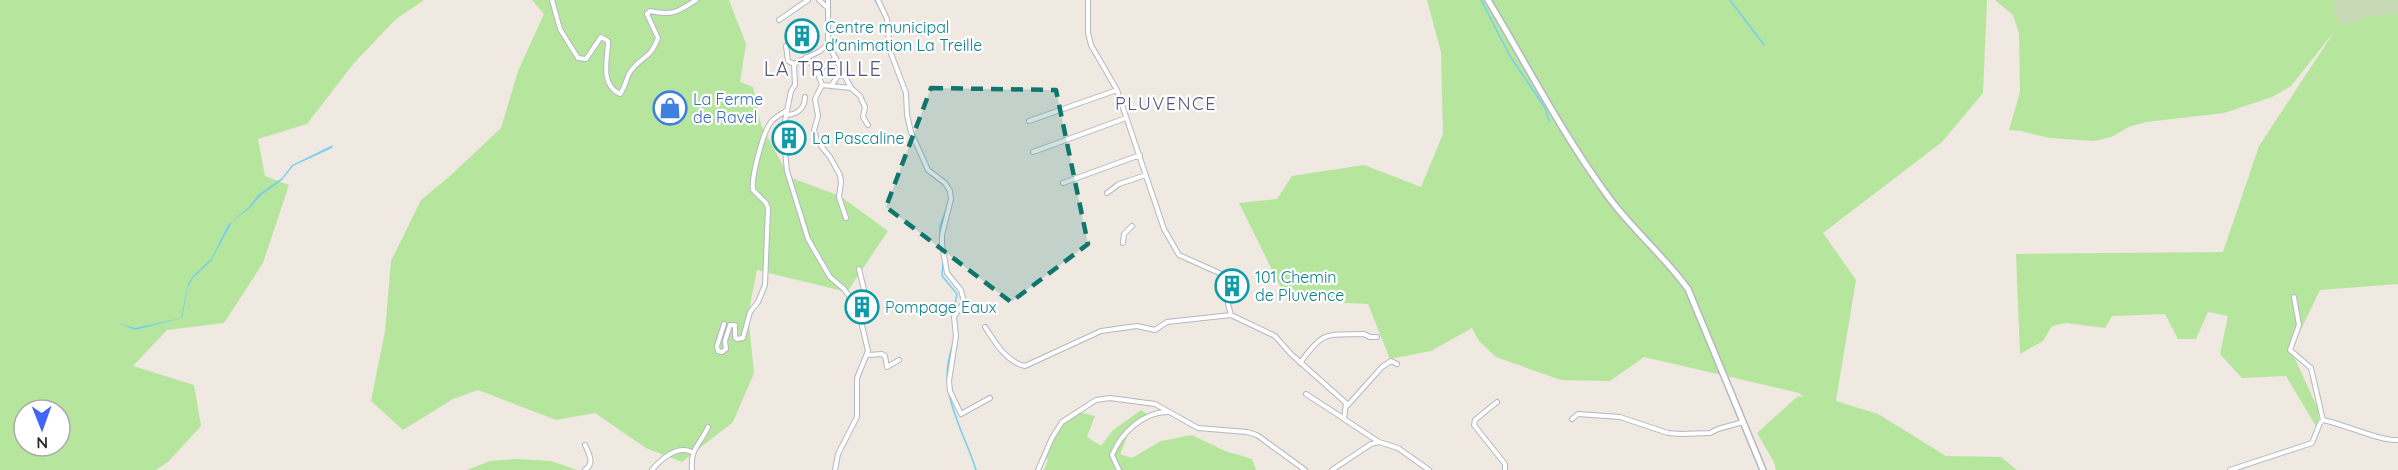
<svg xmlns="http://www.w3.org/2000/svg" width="2398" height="470" viewBox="0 0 2398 470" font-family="Quicksand,sans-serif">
  <rect width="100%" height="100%" fill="#efe9e1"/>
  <path fill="#b6e59e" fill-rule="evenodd" d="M0,0H424L396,19L354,63L307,124L258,139L265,176L289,185L263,263L224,323L167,330L133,366L194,385L201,426L168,462L156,470H0ZM24,410H60V446H24Z
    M532,0H729L746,44L740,82L753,87L761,125L789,177L840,196L888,231L847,292L757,270L748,315L754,373L733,422L682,462L646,448L595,413L556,420L478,390L453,399L403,430L371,401L385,331L391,261L421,200L450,176L501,128L518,71L544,14Z
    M1427,0H1987L1983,93L1942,142L1823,233L1856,280L1836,401L1878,414L1946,456L2001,457L2017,470H1776L1774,462L1757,433L1798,396L1804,397L1799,393L1644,357L1610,381L1561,380L1496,357L1479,341L1472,328L1431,351L1390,359L1368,304L1287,300L1239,203L1277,199L1292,176L1364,165L1421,187L1443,134L1441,52Z
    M1995,0H2398V284L2320,290L2291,350L2318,409L2320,433L2286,376L2242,378L2220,354L2228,316L2208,312L2196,339H2178L2165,314L2112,316L2105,328L2066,323L2052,326L2043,341L2020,354L2016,254L2223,252L2259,146L2334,32L2291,86L2272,97L2224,113L2146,122L2131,126L2111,137L2094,141L2050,138L2021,131L2009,130L2020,92L2019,33L2013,15Z
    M1141,410L1147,414L1123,436L1127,437L1120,454L1132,458L1161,441L1192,435L1225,451L1252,459L1256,470H1044L1048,460L1043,453L1051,435L1074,411L1095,416L1087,437L1101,446L1113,430Z
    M516,459L551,461L577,470H467L490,461Z"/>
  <path fill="#c8d9b8" d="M2333,0H2398V13L2368,17L2339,25Z"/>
  <path fill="#75cff0" d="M333,145L332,148L293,166L282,180L260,196L251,207L232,222L211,261L193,278L188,287L182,318L135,330L118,323L135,328L181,318L188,284L193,276L211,259L228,225L249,207L258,195L282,178L292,165Z"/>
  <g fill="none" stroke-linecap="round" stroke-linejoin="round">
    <path stroke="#75cff0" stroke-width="1.5" d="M875,0L881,11
      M1481,0L1510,56L1545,108L1549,121
      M1730,0L1764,45
      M886,30L888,49
      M930,174L947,188
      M940,243V227L949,201
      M943,262L942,276L957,294L953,314
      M953,345C935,390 963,428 976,470"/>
    <g stroke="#b4b7c1" stroke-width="6">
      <path id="street" d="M552,0L560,29L578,58L586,59L601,37L608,41C608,59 599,84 620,94C626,86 626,78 630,72C641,56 650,60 658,38L647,14L650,11C672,16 678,12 696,0
        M819,0L828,8
        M828,0V44L851,88L860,96L865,107L863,117L868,125
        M878,0L887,19L890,51L906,93L907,115L911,132L928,170L945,183L950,191L951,199L942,235V244L947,273L961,290L964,302L954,317L956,336L949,381L950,391L961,414L990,398
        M1088,0V33L1091,45L1117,90L1164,229L1179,255L1226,276L1228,304L1231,315L1275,336L1291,354L1346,403L1344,419L1379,442L1398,448L1429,470
        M779,20L808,0
        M786,46L788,61L794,64
        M806,57L817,71
        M794,64L795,85L791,91L783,131L787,171L808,239L830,277L844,289L858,308L868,351L857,378V417L838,454L835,470
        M794,64L820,51L828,44
        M822,85L817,71L836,58
        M831,86L838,76L844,75
        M786,115C797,115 805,108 805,97
        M1029,121L1117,90
        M1033,152L1126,118
        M1063,183L1140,155
        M1107,193L1119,184L1146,175
        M846,218L839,197L841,182L840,175L830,157L817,141L814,130L818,116L815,99L822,85L851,88
        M1123,243L1124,234L1132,226
        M2294,297L2299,325L2290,350L2311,368L2323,420
        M858,308L866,298L859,269
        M724,324L717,346L718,351L722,352L726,349L725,341L730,325H735V337L737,339L743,338L750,312L758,302L765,285L768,208L766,203L753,190C751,177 763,132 771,122C775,117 782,114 787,110
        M985,327C995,342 1006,362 1025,366L1101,331L1137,326L1155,330L1167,322L1231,315
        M868,355L882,354L885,356L887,367L899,360
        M1300,363C1324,330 1325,335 1364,334L1370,337H1377
        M1306,394L1343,418
        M1497,402L1475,420L1474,425L1505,464V470
        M1347,406L1382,367L1391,361L1397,364
        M1572,419L1578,414L1620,417L1668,433L1681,434L1710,433L1718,429L1743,422
        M585,470C595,463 589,454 585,445
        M652,470C661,459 677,445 692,452
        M692,470C690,448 700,445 708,427
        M1038,470L1052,438L1062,422L1096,400L1110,398L1155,404L1198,428L1247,432L1257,435L1305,470
        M1119,470L1112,455C1121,433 1144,411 1169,412
        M1332,470L1371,444L1379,442
        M2230,470L2312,443L2320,423L2323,420C2344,424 2379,441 2398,440"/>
    </g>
    <g stroke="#b4b7c1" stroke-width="8">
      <path id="secondary" d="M1488,0C1528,67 1564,137 1610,199C1634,231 1665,257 1688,289L1763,470"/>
    </g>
    <use href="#street" stroke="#fff" stroke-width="4"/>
    <use href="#secondary" stroke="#fff" stroke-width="5"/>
  </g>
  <path fill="#0f766e" fill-opacity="0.2" stroke="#0f766e" stroke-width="4.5" stroke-dasharray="12 8" stroke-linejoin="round" d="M931,88L1056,90L1088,244L1011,302L886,207Z"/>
  <defs>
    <g id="building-ring" transform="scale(1.725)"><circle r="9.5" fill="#fff" stroke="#0f9aa8" stroke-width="1.5"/><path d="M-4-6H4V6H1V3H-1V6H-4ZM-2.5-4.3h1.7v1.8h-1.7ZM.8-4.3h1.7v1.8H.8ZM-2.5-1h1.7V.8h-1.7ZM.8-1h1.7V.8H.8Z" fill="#0f9aa8"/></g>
    <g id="shop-ring" transform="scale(1.725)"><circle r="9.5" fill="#fff" stroke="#3f7fe0" stroke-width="1.5"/><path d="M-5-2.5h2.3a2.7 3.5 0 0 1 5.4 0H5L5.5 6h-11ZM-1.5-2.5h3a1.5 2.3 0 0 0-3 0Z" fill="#3f7fe0"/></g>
  </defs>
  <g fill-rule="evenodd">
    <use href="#building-ring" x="802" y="36"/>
    <use href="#shop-ring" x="670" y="108"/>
    <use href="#building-ring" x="789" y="138"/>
    <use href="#building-ring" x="1232" y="286"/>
    <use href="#building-ring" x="862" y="307"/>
  </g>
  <g text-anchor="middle" stroke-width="4.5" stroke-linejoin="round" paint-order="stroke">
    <g font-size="16" fill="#0d838f" stroke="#fff" text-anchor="start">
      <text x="825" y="33">Centre municipal<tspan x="825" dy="18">d'animation La Treille</tspan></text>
      <text x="812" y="144">La Pascaline</text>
      <text x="1255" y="283">101 Chemin<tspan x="1255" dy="18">de Pluvence</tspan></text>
      <text x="885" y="313">Pompage Eaux</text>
    </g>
    <g font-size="16" fill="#366cbe" stroke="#fff" text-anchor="start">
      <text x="693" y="105">La Ferme<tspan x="693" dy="18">de Ravel</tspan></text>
    </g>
    <g font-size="18" letter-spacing="1.5" fill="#4d5680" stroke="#fff">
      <text x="1166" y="110">PLUVENCE</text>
    </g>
    <g font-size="20" letter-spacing="1.5" fill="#4d5680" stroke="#fff">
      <text x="823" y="76">LA TREILLE</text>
    </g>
  </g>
  <g transform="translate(42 428) rotate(179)"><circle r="28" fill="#ffffff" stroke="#ababab" stroke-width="1.5"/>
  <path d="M0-4.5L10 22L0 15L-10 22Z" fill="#4264fb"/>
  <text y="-9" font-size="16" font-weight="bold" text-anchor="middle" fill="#2e2e2e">N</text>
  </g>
</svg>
